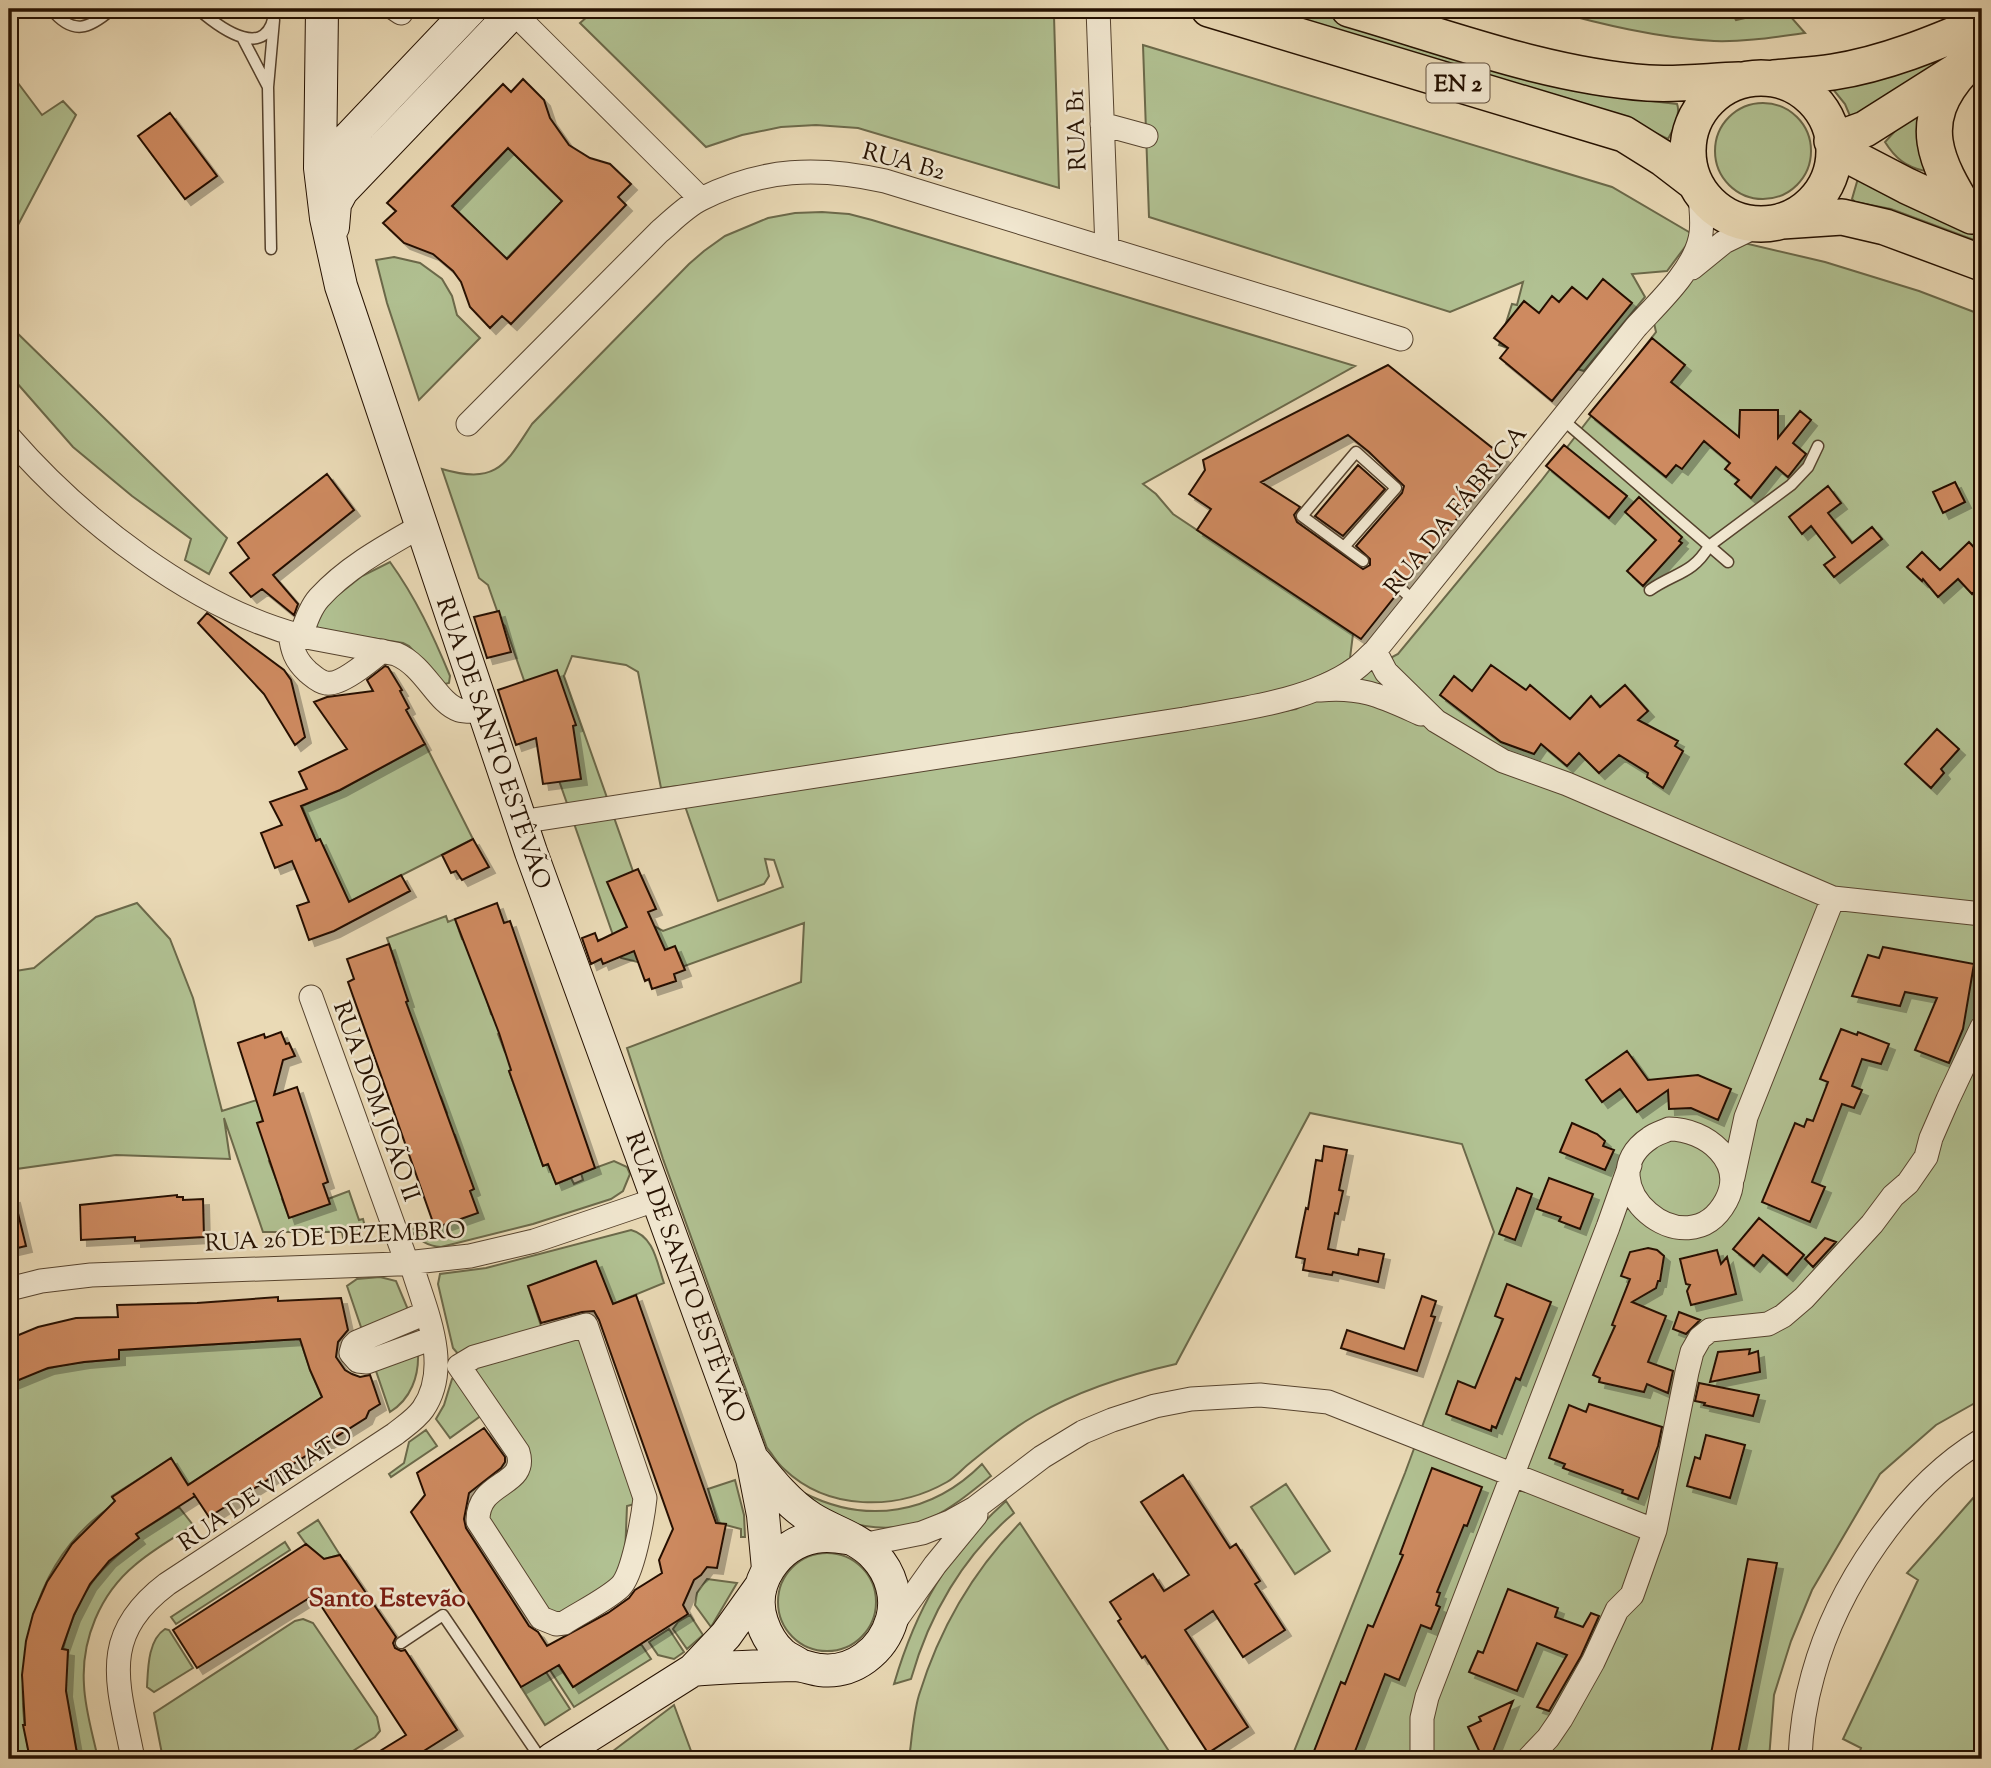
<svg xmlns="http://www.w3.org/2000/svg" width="1991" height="1768" viewBox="0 0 1991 1768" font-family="'Sorts Mill Goudy',serif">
  <defs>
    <filter id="shadow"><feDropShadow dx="6" dy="6" stdDeviation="0" flood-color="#0004"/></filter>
  </defs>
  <rect width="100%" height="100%" fill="#eadab6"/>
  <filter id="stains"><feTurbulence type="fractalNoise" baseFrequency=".00286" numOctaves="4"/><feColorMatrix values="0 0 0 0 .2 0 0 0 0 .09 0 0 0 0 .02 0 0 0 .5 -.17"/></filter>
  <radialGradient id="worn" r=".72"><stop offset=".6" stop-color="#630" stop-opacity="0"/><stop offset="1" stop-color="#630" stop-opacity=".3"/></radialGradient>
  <path fill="#b1c192" stroke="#6b694a" stroke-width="2" fill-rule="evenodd" d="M596,9H1030L1054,16L1059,188L858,128L816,125L781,127L742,135L706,147L580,23Z
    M1265,9H1312L1425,43L1625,98L1677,104C1681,113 1673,131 1668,139L1649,130Z
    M1546,9H1730L1736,20L1784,9L1805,33C1775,37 1745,42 1714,41C1658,38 1600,24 1546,9Z
    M1982,34L1855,118L1850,116L1845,104L1832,88Z
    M1143,45L1612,187L1694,235L1667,271L1632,274L1645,297L1584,371L1499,345L1512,304L1517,305L1523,282L1450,312L1149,217Z
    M9,71L42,115L63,101L76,115L9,242Z
    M1715 151a48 48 0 1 1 96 0a48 48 0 1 1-96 0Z
    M1922,114L1927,168L1925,171C1906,167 1895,158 1885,142L1906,119Z
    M508,148L562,201L506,259L452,206Z
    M1861,168L1982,227V243L1891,209L1855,202L1852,199Z
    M822,212L849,214L872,220L1355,366L1143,484L1156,494L1173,514L1353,634L1350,658L1336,668L1289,690L1004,757L1296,709L1398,654L1541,481L1656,332L1654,323L1709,258L1740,242L1825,262L1919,291L1982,315V1399L1936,1425L1880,1474L1812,1590L1791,1641L1774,1695L1769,1759H1291L1405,1473L1494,1232L1462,1144L1310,1113L1176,1364C1127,1375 1080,1390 1036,1415C1013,1428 992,1445 971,1462C963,1468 956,1477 947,1482C896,1511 828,1511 784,1469C777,1463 773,1455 767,1448L663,1159L627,1048L801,982L804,923L657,976L638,962L621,958L505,626L501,622L488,585L479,578L442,469C497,485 505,465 532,424L689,264L704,251L725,236L768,218L795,213ZM572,656L626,665L638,672L661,788L678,786L718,901L764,884L769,876L765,859L774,860L783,887L663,931L652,925L564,676Z
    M394,257L420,263L442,279L452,296L457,315L480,338L419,400L387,303L376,260Z
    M9,325L227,538L209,574L185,560L191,539L132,496L73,447L9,374Z
    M390,562C416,598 433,635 450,676L449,683L445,684L442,681L409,646L403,643L325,631L316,626L324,606L362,576Z
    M425,744L473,839L349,902L320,840L316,841L302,806L340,790Z
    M137,903L170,939L193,998L222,1111L257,1100L274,1159L269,1161L276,1179L287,1197L282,1199L289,1217L329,1204L328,1199L349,1191L359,1220L363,1219L365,1227C359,1235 353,1238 343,1238L342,1232H263L224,1118L230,1159L116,1155L9,1170V972L34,968L96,917Z
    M446,916L448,922L455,919L462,939L468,937L491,1014L497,1012L504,1031L498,1034L505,1052L509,1051L515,1068L509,1071L543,1166L548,1164L556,1184L571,1178L574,1184L583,1180L581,1173L614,1161L627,1167L630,1174L623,1191L611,1199L533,1224L441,1247C427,1246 419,1240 410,1230L433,1222L436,1228L477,1213L454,1154L461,1151L455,1135L450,1136L442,1115L447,1113L441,1097L436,1098L420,1039L403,1003L408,1001L390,966L396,963L387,938Z
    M631,1230C654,1236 657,1263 664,1283L613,1304L595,1261L528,1286L542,1329L459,1355L453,1348L438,1284L440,1274L486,1268Z
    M380,1277L396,1281L409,1312L362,1330L347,1286L357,1279Z
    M577,1334L642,1502L627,1506L625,1556L617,1578L566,1611L557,1613L549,1611L483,1509L518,1478L473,1370L477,1360Z
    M300,1339L310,1370L322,1397L188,1485L170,1459L112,1496L116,1503C30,1559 10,1665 30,1759H9V1386C40,1364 82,1362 119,1359V1350Z
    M418,1353C419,1376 411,1399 390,1412L375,1368Z
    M455,1378L482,1415L450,1438L436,1419L444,1405L452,1379Z
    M426,1430L437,1446L391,1477L389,1474L404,1463L409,1442Z
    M982,1464L991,1476C950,1509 920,1535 865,1526C854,1524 843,1523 833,1517C823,1511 813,1501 804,1493C867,1525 932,1514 982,1464Z
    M735,1480L744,1515L745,1537H741V1529L718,1523L708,1489Z
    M1286,1484L1330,1551L1295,1574L1251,1507Z
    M1982,1488V1759H1857L1861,1748L1843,1739L1918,1580L1907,1573Z
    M1006,1501L1014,1513C963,1556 929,1615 911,1679L894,1684C916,1609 947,1554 1006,1501Z
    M179,1507L193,1525C174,1538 152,1550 135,1565C100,1594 81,1640 84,1685C85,1710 93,1735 98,1759H78L65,1688L68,1650L63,1649C77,1595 95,1571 139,1538L136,1534Z
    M318,1520L340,1555L324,1559L306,1544L298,1533Z
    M1020,1523L1174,1759H909C912,1738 913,1715 919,1695C939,1630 972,1572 1020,1523Z
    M285,1542L290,1550L176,1624L171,1617Z
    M778 1602a49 49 0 1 1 98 0a49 49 0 1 1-98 0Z
    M707,1579L737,1583L711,1627L695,1605L697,1593Z
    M690,1615L703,1635L687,1649L673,1629L678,1622Z
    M303,1619L313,1623L377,1717L380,1731L375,1737L340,1759H163L154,1713L295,1621Z
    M165,1629L169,1630L193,1668L154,1692L147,1687C148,1668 148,1640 165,1629Z
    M669,1629L684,1652L674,1659L658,1655L649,1642Z
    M641,1644L651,1659L574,1707L550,1670L558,1665L573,1687Z
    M546,1672L570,1709L545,1725L521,1687Z
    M674,1705L694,1759H598L613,1751Z"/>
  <path fill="#ce8a60" stroke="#251101" stroke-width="2" fill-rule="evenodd" filter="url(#shadow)" d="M523,79L544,100L550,118L569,145L590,158L610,164L631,184L618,197L626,205L511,324L502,316L490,328L470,307L461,282L453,271L433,254L404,243L383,223L396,211L387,203L503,84L511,92ZM508,148L562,201L507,259L452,206Z
    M170,113L217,176L185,199L138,136Z
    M1603,279L1632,303L1552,401L1500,358L1508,348L1494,338L1524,301L1539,313L1552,296L1559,302L1572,287L1587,299Z
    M1652,338L1685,365L1671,382L1739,437L1740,410H1778V438L1800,411L1811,420L1793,443L1806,454L1788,477L1776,467L1751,498L1735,484L1739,480L1725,469L1730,463L1704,441L1682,469L1676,465L1666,477L1589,414Z
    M1388,365L1505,458L1406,583L1399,581L1395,584L1393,591L1396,595L1361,639L1197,530L1211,509L1189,494L1205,470L1203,460ZM1348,435L1369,452L1404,486L1402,493L1356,546L1370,559V565L1363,569L1297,522L1294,515L1300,507L1261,482Z
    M1564,445L1627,496L1609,518L1546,466Z
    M1358,465L1385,489L1343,536L1315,516Z
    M327,474L354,510L273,575L298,604L294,615L262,589L251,597L230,573L249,558L238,543Z
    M1955,482L1965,502L1943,513L1933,492Z
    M1828,486L1841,503L1828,513L1852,543L1872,527L1882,539L1834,577L1824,565L1835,557L1811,526L1802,534L1789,517Z
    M1639,497L1682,537L1679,541L1682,543L1643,586L1627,571L1656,540L1625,512Z
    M1969,542L1982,556V584L1972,594L1958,579L1938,597L1923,579L1922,581L1907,567L1922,552L1940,570Z
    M499,611L511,652L487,658L474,617Z
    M207,613L284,670L291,680L305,737L295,745L264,694L198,623Z
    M1491,665L1526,690L1530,685L1570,719L1591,696L1600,707L1625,685L1648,711L1638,720L1678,741L1675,746L1683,751L1663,788L1647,777L1648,773L1619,755L1599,773L1579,753L1567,766L1541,744L1534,754L1501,742L1440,695L1454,676L1472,691Z
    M385,666L388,667L402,690L400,691L409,708L406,710L425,744L340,790L301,806L316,841L320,839L349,902L401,875L410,891L334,931L309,940L297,906L309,902L292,861L275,868L261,833L282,825L270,802L307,789L299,772L347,749L314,702L327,697L373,691L367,680Z
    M557,670L576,725L573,726L581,779L543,784L536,738L516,745L498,690Z
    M1937,729L1959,749L1941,769L1944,773L1931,788L1905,764Z
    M473,839L489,867L462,880L456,871L451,873L442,855Z
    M638,869L656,909L648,912L665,950L675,946L685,970L674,974L676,981L652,989L649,979L645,981L634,951L603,964L601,959L591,964L582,938L595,933L598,941L627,927L607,882Z
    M497,903L504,923L510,921L595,1168L556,1184L548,1164L543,1166L509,1071L511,1070L499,1033L455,919Z
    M389,944L408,1001L406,1002L474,1189L470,1191L478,1213L435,1228L348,982L354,979L347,959Z
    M1883,947L1974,964L1963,1029L1949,1063L1915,1050L1937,998L1905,992L1900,1006L1852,996L1868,955L1879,958Z
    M1841,1029L1857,1035L1858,1032L1889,1044L1881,1064L1862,1059L1852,1086L1862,1090L1854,1108L1842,1104L1812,1182L1825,1187L1810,1222L1762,1202L1795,1123L1804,1127L1807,1119L1813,1121L1828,1082L1820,1079Z
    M281,1032L286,1044L289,1043L295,1056L283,1060L274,1095L297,1087L328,1182L323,1184L330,1204L289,1218L257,1123L263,1121L238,1043L264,1034L265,1038Z
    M1627,1051L1648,1080L1698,1075L1731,1089L1718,1120L1691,1108L1669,1109L1668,1090L1637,1112L1620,1089L1602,1102L1586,1080Z
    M1572,1123L1597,1134L1605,1141L1603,1146L1614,1150L1605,1170L1560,1152Z
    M1324,1146L1347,1150L1339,1190L1343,1191L1338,1214L1335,1213L1328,1249L1358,1255L1359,1249L1384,1254L1378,1282L1333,1272L1332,1275L1303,1270L1305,1259L1296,1257L1306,1208L1308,1209L1316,1160L1322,1161Z
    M1549,1178L1593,1194L1580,1229L1559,1221L1561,1217L1537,1209Z
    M1517,1188L1532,1194L1515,1240L1499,1234Z
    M177,1195V1197H183V1200L203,1199L204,1237L135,1241V1237L81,1240L80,1205Z
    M14,1197L26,1246L9,1250V1198Z
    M1759,1218L1804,1255L1787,1275L1763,1255L1754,1266L1733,1249Z
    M1825,1238L1836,1242L1813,1267L1805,1259Z
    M1648,1248L1657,1250L1664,1256L1660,1281H1658L1656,1288L1632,1302L1666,1316L1648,1362L1673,1371L1668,1393L1647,1384L1644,1392L1599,1382L1600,1378L1593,1375L1615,1326L1612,1325L1630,1279L1621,1276L1630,1252Z
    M1717,1250L1721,1264L1727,1257L1736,1294L1691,1305L1687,1291L1690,1285L1686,1284L1680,1259Z
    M596,1261L613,1304L636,1295L716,1523L726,1524L717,1568L707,1567L701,1575L694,1580L683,1605L688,1614L573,1687L559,1665L521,1687L411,1512L425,1495L417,1473L484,1428L505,1457V1462L501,1468L469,1493L464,1519L466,1528L529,1626L538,1632L547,1646L608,1613L629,1598L635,1590L662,1573L659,1560L673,1529L599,1320L594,1311L582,1312L541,1323L528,1286Z
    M1507,1284L1551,1302L1520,1380L1516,1378L1496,1428L1492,1426L1491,1431L1446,1414L1458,1381L1475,1388L1503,1319L1495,1316Z
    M1422,1296L1436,1301L1431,1316L1435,1317L1417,1371L1341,1348L1347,1330L1404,1349Z
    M278,1297V1301L341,1298L348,1330L338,1342L336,1357L345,1370L352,1374L360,1377L370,1375L380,1404L369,1411L366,1418L209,1517L193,1493L195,1496L136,1534L139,1538L109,1561L90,1584L74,1615L62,1649L68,1650L66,1691L78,1759H30L23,1725H25L22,1675L26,1641L33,1614L47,1582L72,1544L115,1501L112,1497L171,1458L188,1485L322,1397L310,1370L300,1339L119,1350V1359L84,1362L48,1368L9,1384V1339L38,1327L76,1318L118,1317L117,1305L197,1303Z
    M1679,1312L1700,1320L1686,1334L1673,1329Z
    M1750,1349L1749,1354L1758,1351L1760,1372L1710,1382L1718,1352Z
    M1699,1383L1759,1395L1753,1416L1704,1405L1705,1403L1695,1401Z
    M1589,1404L1662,1427L1658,1446L1638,1499L1622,1493L1623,1490L1563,1468L1565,1464L1549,1458L1569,1405L1586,1412Z
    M1706,1435L1745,1445L1730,1498L1687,1486L1695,1457L1700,1459Z
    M1432,1468L1482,1487L1467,1526L1464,1525L1437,1592L1440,1593L1436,1605L1440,1607L1431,1629L1421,1625L1399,1680L1385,1674L1352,1759H1311L1341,1682L1345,1684L1368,1625L1373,1627L1403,1555L1400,1554Z
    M1183,1475L1230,1548L1236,1544L1260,1581L1255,1584L1285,1630L1243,1657L1213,1611L1185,1630L1248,1727L1208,1753L1145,1656L1142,1658L1118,1621L1121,1619L1110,1602L1153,1574L1164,1591L1189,1575L1141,1502Z
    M306,1544L324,1559L340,1555L396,1637L393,1643L395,1648L401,1651L405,1650L457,1730L411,1759H367L406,1735L314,1595L197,1668L173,1630Z
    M1748,1559L1777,1563L1737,1759H1710Z
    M1508,1589L1558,1608L1555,1617L1583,1627L1591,1613L1599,1616L1581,1656L1549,1711L1537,1707L1567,1655L1537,1643L1517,1691L1469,1672L1478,1651L1483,1653Z
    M1513,1701L1490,1759H1483L1468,1727L1481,1721L1479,1717Z"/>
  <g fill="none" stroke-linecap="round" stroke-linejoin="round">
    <g stroke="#56432e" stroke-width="13">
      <path id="lane" d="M51,9C73,36 89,29 112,9
        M198,9C221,29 269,64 275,9
        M243,39L268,87
        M271,249L268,87L274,20
        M1562,419L1728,562
        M1344,547L1396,488L1356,452L1302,516L1363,561
        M1401,589L1414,601
        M1650,590C1674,573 1693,574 1709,546L1791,485L1808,467L1818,446
        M401,1643L443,1615L541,1759"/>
    </g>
    <g stroke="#56432e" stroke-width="25">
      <path id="street" d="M395,9L401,13
        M1098,9L1107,249
        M513,12L701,199
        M1102,124L1146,136
        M1692,268L1724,242L1761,224
        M468,424L659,232C672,221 685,207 701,199C763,168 818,166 885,181L1401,339
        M9,437C81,520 194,608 301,636
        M421,526C386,546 347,567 319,598C310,608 305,623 301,636L396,654C425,666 437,703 459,710C465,712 476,711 482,711
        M290,633C292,650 295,660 308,672C313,676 319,682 326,683C340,686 371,660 382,651
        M1375,651L1386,672L1436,721L1503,761L1567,784L1833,898L1982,914
        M1320,690C1363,686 1383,697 1421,714
        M520,822L1184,719C1239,709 1308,702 1355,669C1362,664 1368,657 1375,651L1636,327C1657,304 1693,271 1700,239C1704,224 1700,206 1700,190
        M311,997L407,1263
        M1669,1129C1706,1129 1747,1162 1726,1201C1687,1273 1583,1182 1650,1138C1655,1134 1663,1132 1669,1129Z
        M1733,1177L1746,1117L1833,898
        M9,1289L41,1281L91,1275L397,1264L470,1256L534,1241L658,1199
        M426,1313L357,1342L353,1346L351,1353L358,1361L367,1362L433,1338
        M586,1325L645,1498C643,1517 633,1575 620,1587C606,1600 581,1612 564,1623L556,1624L541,1618L478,1521C477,1480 529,1487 518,1452L459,1366L474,1357Z
        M862,1545L922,1533L950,1522L975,1508L1042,1457L1083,1432L1112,1420L1155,1406L1191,1399L1260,1395L1328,1402L1648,1528
        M893,1624L935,1565L976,1515
        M133,1759C119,1685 97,1637 167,1584L395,1434C405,1426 416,1419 423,1409C453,1365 424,1308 411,1263
        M1422,1759V1718L1427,1697L1608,1227L1630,1165
        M1528,1759L1548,1738L1561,1719L1593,1662L1617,1610L1632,1595L1655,1530L1687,1372L1692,1352L1700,1338L1710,1330L1768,1324L1783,1316L1804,1298L1872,1224L1893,1196L1908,1183L1926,1157L1931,1138L1948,1099L1982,1027
        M1800,1759C1801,1730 1805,1703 1813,1675C1837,1587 1904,1487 1982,1440"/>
    </g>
    <g stroke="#251101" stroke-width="34">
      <path id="secondary" d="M322,9L320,168L326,218L341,286L531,852L752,1459L763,1515L768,1569
        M320,168L471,9
        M333,227L335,204L342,191L516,9
        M800,1665C794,1661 787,1658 782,1654C772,1645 766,1634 762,1622C749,1584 777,1544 815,1537C826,1535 836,1536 847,1538
        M693,1670C727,1667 760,1666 794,1665C803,1665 811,1669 820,1670C853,1674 883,1651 892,1619C898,1597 891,1573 875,1556C859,1538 831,1531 811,1518C789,1504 771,1482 755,1462
        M552,1759L693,1670L726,1635L761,1586"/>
    </g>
    <g stroke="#251101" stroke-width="38">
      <path id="primary" d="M1209,9L1624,134L1664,159L1694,182
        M1349,9C1446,37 1547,76 1648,83C1678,85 1709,81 1739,80
        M1963,69C1914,122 1936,162 1968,214
        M1774,78C1794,76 1814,75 1833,72C1885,64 1935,43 1982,23
        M1688 151a73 73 0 1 1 146 0a73 73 0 1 1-146 0Z
        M1832,141L1865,129L1982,55
        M1834,148L1907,186L1972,216
        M1782,221L1842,217L1885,227L1982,263"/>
    </g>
    <use href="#lane" stroke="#f1e7d0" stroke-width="10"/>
    <use href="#street" stroke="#f1e7d0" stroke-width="23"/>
    <use href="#secondary" stroke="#f1e7d0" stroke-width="32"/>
    <use href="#primary" stroke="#eadab6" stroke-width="35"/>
  </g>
  <g text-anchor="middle" stroke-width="5" stroke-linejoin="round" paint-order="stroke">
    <rect fill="#f1e7d0" stroke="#62513f" stroke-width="2" x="1426.5" y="63.5" width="63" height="39" rx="5"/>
    <g font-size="23" font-weight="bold" fill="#251101">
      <text x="1458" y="91">EN 2</text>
    </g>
    <g font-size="24" fill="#251101" stroke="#f1e7d0">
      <text transform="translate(1076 130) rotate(-92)" y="8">RUA B1</text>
      <text transform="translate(904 161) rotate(15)" y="8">RUA B2</text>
      <text transform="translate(1455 510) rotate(-51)" y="8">RUA DA FÁBRICA</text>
      <text transform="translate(494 743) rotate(71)" y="8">RUA DE SANTO ESTÊVÃO</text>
      <text transform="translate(377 1101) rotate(70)" y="8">RUA DOM JOÃO II</text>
      <text transform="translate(335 1236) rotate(-3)" y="8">RUA 26 DE DEZEMBRO</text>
      <text transform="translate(686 1277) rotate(70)" y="8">RUA DE SANTO ESTÊVÃO</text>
      <text transform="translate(265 1488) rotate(-34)" y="8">RUA DE VIRIATO</text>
    </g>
    <g font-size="26" font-weight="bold" fill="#7a1f14" stroke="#f1e7d0">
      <text x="387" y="1606">Santo Estevão</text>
    </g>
  </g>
  <rect width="1991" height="1768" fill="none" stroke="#eadab6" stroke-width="35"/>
  <rect x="10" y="10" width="1970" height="1747" fill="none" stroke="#251101" stroke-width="3.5"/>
  <rect x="18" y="18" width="1956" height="1733" fill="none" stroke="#251101" stroke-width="2"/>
  <rect width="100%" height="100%" filter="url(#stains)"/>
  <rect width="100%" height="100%" fill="url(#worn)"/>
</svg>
